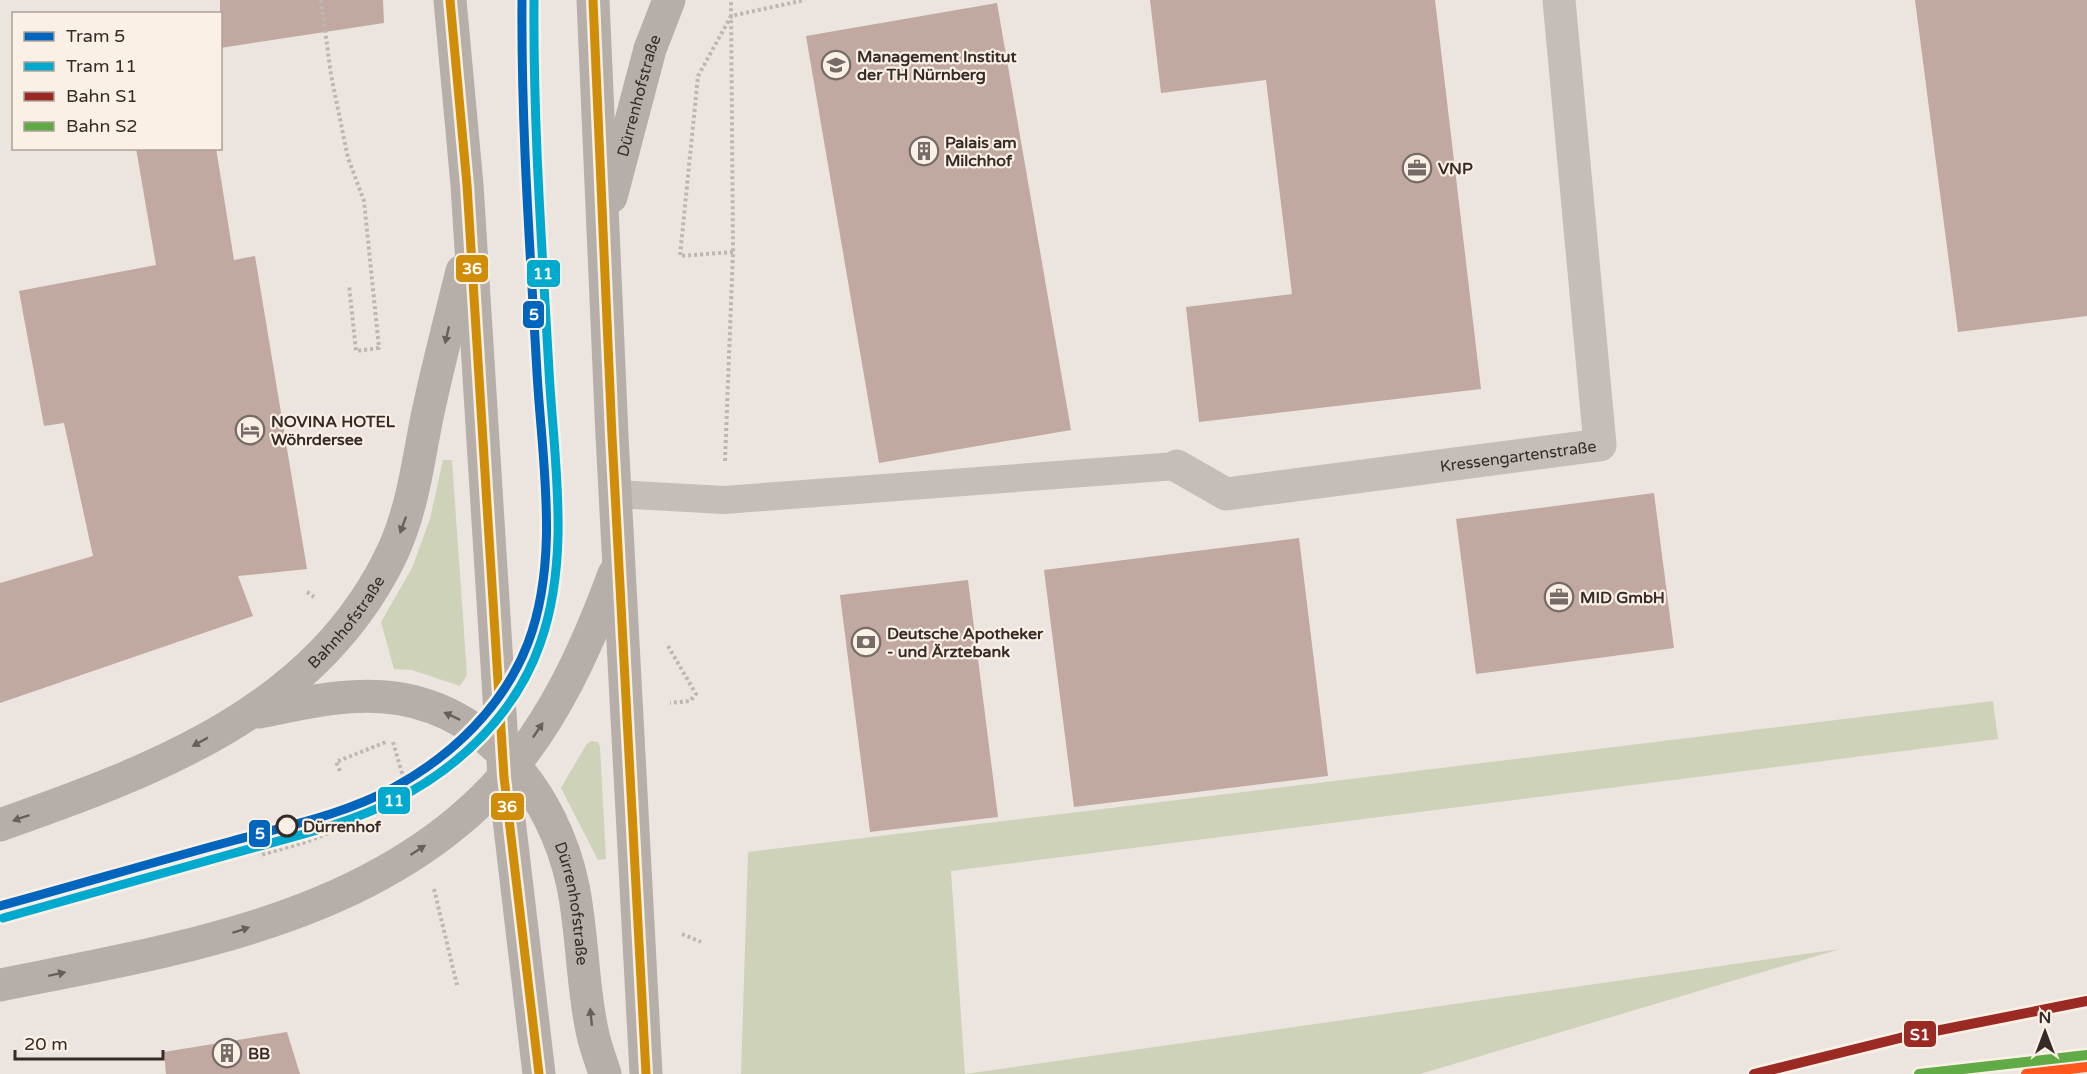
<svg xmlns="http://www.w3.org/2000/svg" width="2087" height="1074" viewBox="0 0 2087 1074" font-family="'Varela Round',sans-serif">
  <rect width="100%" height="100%" fill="#ece5df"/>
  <path fill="#ced2b8" d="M443,460H452L467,675L460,686L412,670L394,669L381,622L412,568L430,519Z
    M1993,701L1998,739L951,871L965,1074L1840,949L1420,1074H741L748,852Z
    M591,741L598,742L600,747L606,859L598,860L561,788L586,745Z"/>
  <path fill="#c1a8a0" d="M220,0H383L384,23L220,48Z
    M1150,0H1435L1481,389L1199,422L1186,307L1292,294L1266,80L1161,93Z
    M1915,0H2087V316L1958,332Z
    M997,3L1071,430L879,463L806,36Z
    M136,148H216L234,260L255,256L307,569L238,576L253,616L0,703V583L93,556L64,423L44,426L19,291L156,265Z
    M1654,493L1674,648L1476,674L1456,519Z
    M1299,538L1328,776L1074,807L1044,570Z
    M968,580L998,817L870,832L840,595Z
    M287,1032L300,1074H166L164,1052Z"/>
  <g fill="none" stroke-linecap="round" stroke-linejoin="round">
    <path stroke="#beb6b1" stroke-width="4" stroke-dasharray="3 3" stroke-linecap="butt" d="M321,0L331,75L348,158L364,201L379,348L356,351L349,285
      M733,252L680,256L698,76L731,16L805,0
      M725,461L733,252L731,0
      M307,592L314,597
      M668,646L696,694L690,701L670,703
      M393,742L411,804
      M340,771L336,762L386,742
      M257,845L261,855L306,842L407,802
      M434,889L457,985
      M682,934L701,942"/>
    <path stroke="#c5bdb8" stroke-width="28" d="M615,494L724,500L1177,466"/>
    <path stroke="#c5bdb8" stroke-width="33" id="s1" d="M1177,466L1226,494L1600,445L1559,0"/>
    <g stroke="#b6aea9" stroke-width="33">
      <path d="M450,0L467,185L504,777L539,1074"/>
      <path d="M593,0L612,436L646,1074"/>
      <path id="s2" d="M611,197L650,49L669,0"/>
      <path id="s3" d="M259,712C300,704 343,693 385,697C484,705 554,793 573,886C583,935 582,988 593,1035C596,1048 601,1061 605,1074"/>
      <path id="s4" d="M0,825C156,770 320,710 394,549C413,506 418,462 427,417C437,369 450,320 462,271"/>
      <path d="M0,985C174,950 377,920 502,779C554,721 587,647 614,574"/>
    </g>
    <g stroke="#faf0e5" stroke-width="14">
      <path id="bus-1" d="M450,0L467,185L504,777L539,1074
        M593,0L612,436L646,1074"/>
    </g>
    <use href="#bus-1" stroke="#d08d08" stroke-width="9"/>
    <g stroke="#faf0e5" stroke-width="15">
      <path id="rail-1" d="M1754,1074L1900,1038L2087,1001"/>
    </g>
    <g stroke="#faf0e5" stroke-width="15">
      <path id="rail-2" d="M1919,1074L2087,1055"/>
    </g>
    <g stroke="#faf0e5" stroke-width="15">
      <path id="rail-3" d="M2026,1074L2087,1067"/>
    </g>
    <use href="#rail-1" stroke="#9a2a23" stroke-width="10"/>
    <use href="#rail-2" stroke="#60ab46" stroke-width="10"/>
    <use href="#rail-3" stroke="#ff561d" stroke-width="10"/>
    <g stroke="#faf0e5" stroke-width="14">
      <path id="tram-1" d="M0,906C77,885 154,862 232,841C286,826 343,815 393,788C452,756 504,706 528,643C560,558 542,461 537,373C530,248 521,125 522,0"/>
    </g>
    <g stroke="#faf0e5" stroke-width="14">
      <path id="tram-2" d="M3,918C79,897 155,875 231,854C287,838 344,826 395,800C459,768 516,713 540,644C571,557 554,461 549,371C542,247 533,124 534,0"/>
    </g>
    <use href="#tram-1" stroke="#0065bd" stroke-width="9"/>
    <use href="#tram-2" stroke="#00a9ce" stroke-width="9"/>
  </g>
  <defs><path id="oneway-solid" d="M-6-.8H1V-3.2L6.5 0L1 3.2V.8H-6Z" transform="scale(1.5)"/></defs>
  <g fill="#695f5a">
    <use href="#oneway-solid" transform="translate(447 335) rotate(103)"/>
    <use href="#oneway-solid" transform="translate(403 525) rotate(110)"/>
    <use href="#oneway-solid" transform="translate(452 716) rotate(-155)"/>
    <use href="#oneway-solid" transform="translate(538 730) rotate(-56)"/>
    <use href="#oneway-solid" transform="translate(200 742) rotate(151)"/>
    <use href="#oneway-solid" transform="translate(21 818) rotate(161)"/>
    <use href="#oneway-solid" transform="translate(418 850) rotate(-33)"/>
    <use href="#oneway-solid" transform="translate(241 930) rotate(-18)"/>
    <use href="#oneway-solid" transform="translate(57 974) rotate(-12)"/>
    <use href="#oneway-solid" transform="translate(591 1017) rotate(-96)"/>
  </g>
  <defs>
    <g id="university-ring" transform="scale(1.5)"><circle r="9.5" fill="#faf0e5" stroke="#766c67" stroke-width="1.5"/><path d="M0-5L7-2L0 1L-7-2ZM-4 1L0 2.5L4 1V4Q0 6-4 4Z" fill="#766c67"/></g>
    <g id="building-ring" transform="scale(1.5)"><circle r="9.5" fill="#faf0e5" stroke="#766c67" stroke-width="1.5"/><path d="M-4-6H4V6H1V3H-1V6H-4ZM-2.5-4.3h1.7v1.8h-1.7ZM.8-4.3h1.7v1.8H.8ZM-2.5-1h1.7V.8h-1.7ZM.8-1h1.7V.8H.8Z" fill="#766c67"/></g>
    <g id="office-ring" transform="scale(1.5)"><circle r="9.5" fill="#faf0e5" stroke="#766c67" stroke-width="1.5"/><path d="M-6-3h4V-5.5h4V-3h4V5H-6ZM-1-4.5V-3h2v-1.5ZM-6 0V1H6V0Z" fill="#766c67"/></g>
    <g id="hotel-ring" transform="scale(1.5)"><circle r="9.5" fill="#faf0e5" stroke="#766c67" stroke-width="1.5"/><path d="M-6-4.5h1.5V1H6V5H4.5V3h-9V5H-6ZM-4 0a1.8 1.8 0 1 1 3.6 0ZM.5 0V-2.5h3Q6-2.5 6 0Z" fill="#766c67"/></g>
    <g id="bank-ring" transform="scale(1.5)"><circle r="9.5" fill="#faf0e5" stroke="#766c67" stroke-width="1.5"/><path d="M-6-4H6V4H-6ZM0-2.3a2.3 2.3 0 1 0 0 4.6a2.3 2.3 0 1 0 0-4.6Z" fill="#766c67"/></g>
  </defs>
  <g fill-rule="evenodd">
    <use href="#university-ring" x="836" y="65"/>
    <use href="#building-ring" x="924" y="151"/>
    <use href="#office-ring" x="1417" y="168"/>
    <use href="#hotel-ring" x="250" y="430"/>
    <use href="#office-ring" x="1559" y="597"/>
    <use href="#bank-ring" x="866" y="642"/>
    <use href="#building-ring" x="227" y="1053"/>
  </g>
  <circle fill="#faf0e5" stroke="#362b26" stroke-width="3" cx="287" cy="826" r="10"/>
  <g text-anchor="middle" stroke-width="4.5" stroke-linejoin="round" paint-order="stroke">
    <g font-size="16" font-weight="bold" fill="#362b26" stroke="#faf0e5" text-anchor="start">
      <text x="857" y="62">Management Institut<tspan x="857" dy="18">der TH Nürnberg</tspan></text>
      <text x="945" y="148">Palais am<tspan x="945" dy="18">Milchhof</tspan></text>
      <text x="1438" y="174">VNP</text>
      <text x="271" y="427">NOVINA HOTEL<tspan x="271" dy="18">Wöhrdersee</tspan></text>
      <text x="1580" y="603">MID GmbH</text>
      <text x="887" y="639">Deutsche Apotheker<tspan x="887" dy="18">- und Ärztebank</tspan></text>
      <text x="248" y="1059">BB</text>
    </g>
    <g font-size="16" fill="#362b26" stroke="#faf0e5">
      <text dy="6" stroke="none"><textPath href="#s2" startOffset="105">Dürrenhofstraße</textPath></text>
      <text dy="6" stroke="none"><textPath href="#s1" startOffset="351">Kressengartenstraße</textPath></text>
      <text dy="6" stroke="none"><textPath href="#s4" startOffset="408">Bahnhofstraße</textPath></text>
      <text dy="6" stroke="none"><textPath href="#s3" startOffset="430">Dürrenhofstraße</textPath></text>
    </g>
    <g font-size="16" font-weight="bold" fill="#362b26" stroke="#faf0e5" text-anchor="start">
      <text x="303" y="832">Dürrenhof</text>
    </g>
  </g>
  <g stroke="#faf0e5" stroke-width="2">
    <rect x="455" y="254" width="34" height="29" rx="6" fill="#d08d08"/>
    <rect x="526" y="259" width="35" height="29" rx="6" fill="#00a9ce"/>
    <rect x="522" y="300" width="23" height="29" rx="6" fill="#0065bd"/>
    <rect x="377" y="786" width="34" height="29" rx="6" fill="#00a9ce"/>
    <rect x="490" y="792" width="35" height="29" rx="6" fill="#d08d08"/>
    <rect x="248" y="819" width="23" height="29" rx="6" fill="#0065bd"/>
    <rect x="1903" y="1020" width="34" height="28" rx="6" fill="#9a2a23"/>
  </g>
  <g font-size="16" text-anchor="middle" font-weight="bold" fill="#fff">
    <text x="472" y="274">36</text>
    <text x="543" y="279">11</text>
    <text x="534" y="320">5</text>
    <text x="394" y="806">11</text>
    <text x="507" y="812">36</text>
    <text x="260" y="839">5</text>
    <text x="1920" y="1040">S1</text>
  </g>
  <rect x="12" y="12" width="210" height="138" fill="#faf0e5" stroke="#aca199" stroke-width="1.5"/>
  <rect x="24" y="32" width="30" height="9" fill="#0065bd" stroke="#aca199" stroke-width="1.5"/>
  <text x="66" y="42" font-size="18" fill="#362b26">Tram 5</text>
  <rect x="24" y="62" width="30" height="9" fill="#00a9ce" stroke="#aca199" stroke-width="1.5"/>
  <text x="66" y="72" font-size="18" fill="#362b26">Tram 11</text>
  <rect x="24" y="92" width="30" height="9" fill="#9a2a23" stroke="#aca199" stroke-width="1.5"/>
  <text x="66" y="102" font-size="18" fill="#362b26">Bahn S1</text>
  <rect x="24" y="122" width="30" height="9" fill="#60ab46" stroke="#aca199" stroke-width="1.5"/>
  <text x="66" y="132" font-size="18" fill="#362b26">Bahn S2</text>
  <g transform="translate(2045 1032)" stroke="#faf0e5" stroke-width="4.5" paint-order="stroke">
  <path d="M0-4.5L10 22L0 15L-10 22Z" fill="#362b26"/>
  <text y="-9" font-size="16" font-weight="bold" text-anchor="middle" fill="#362b26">N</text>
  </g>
  <path d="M15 1050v9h148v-9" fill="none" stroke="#362b26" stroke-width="3"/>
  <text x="24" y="1050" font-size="18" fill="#362b26" stroke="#faf0e5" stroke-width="4.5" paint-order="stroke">20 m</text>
</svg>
